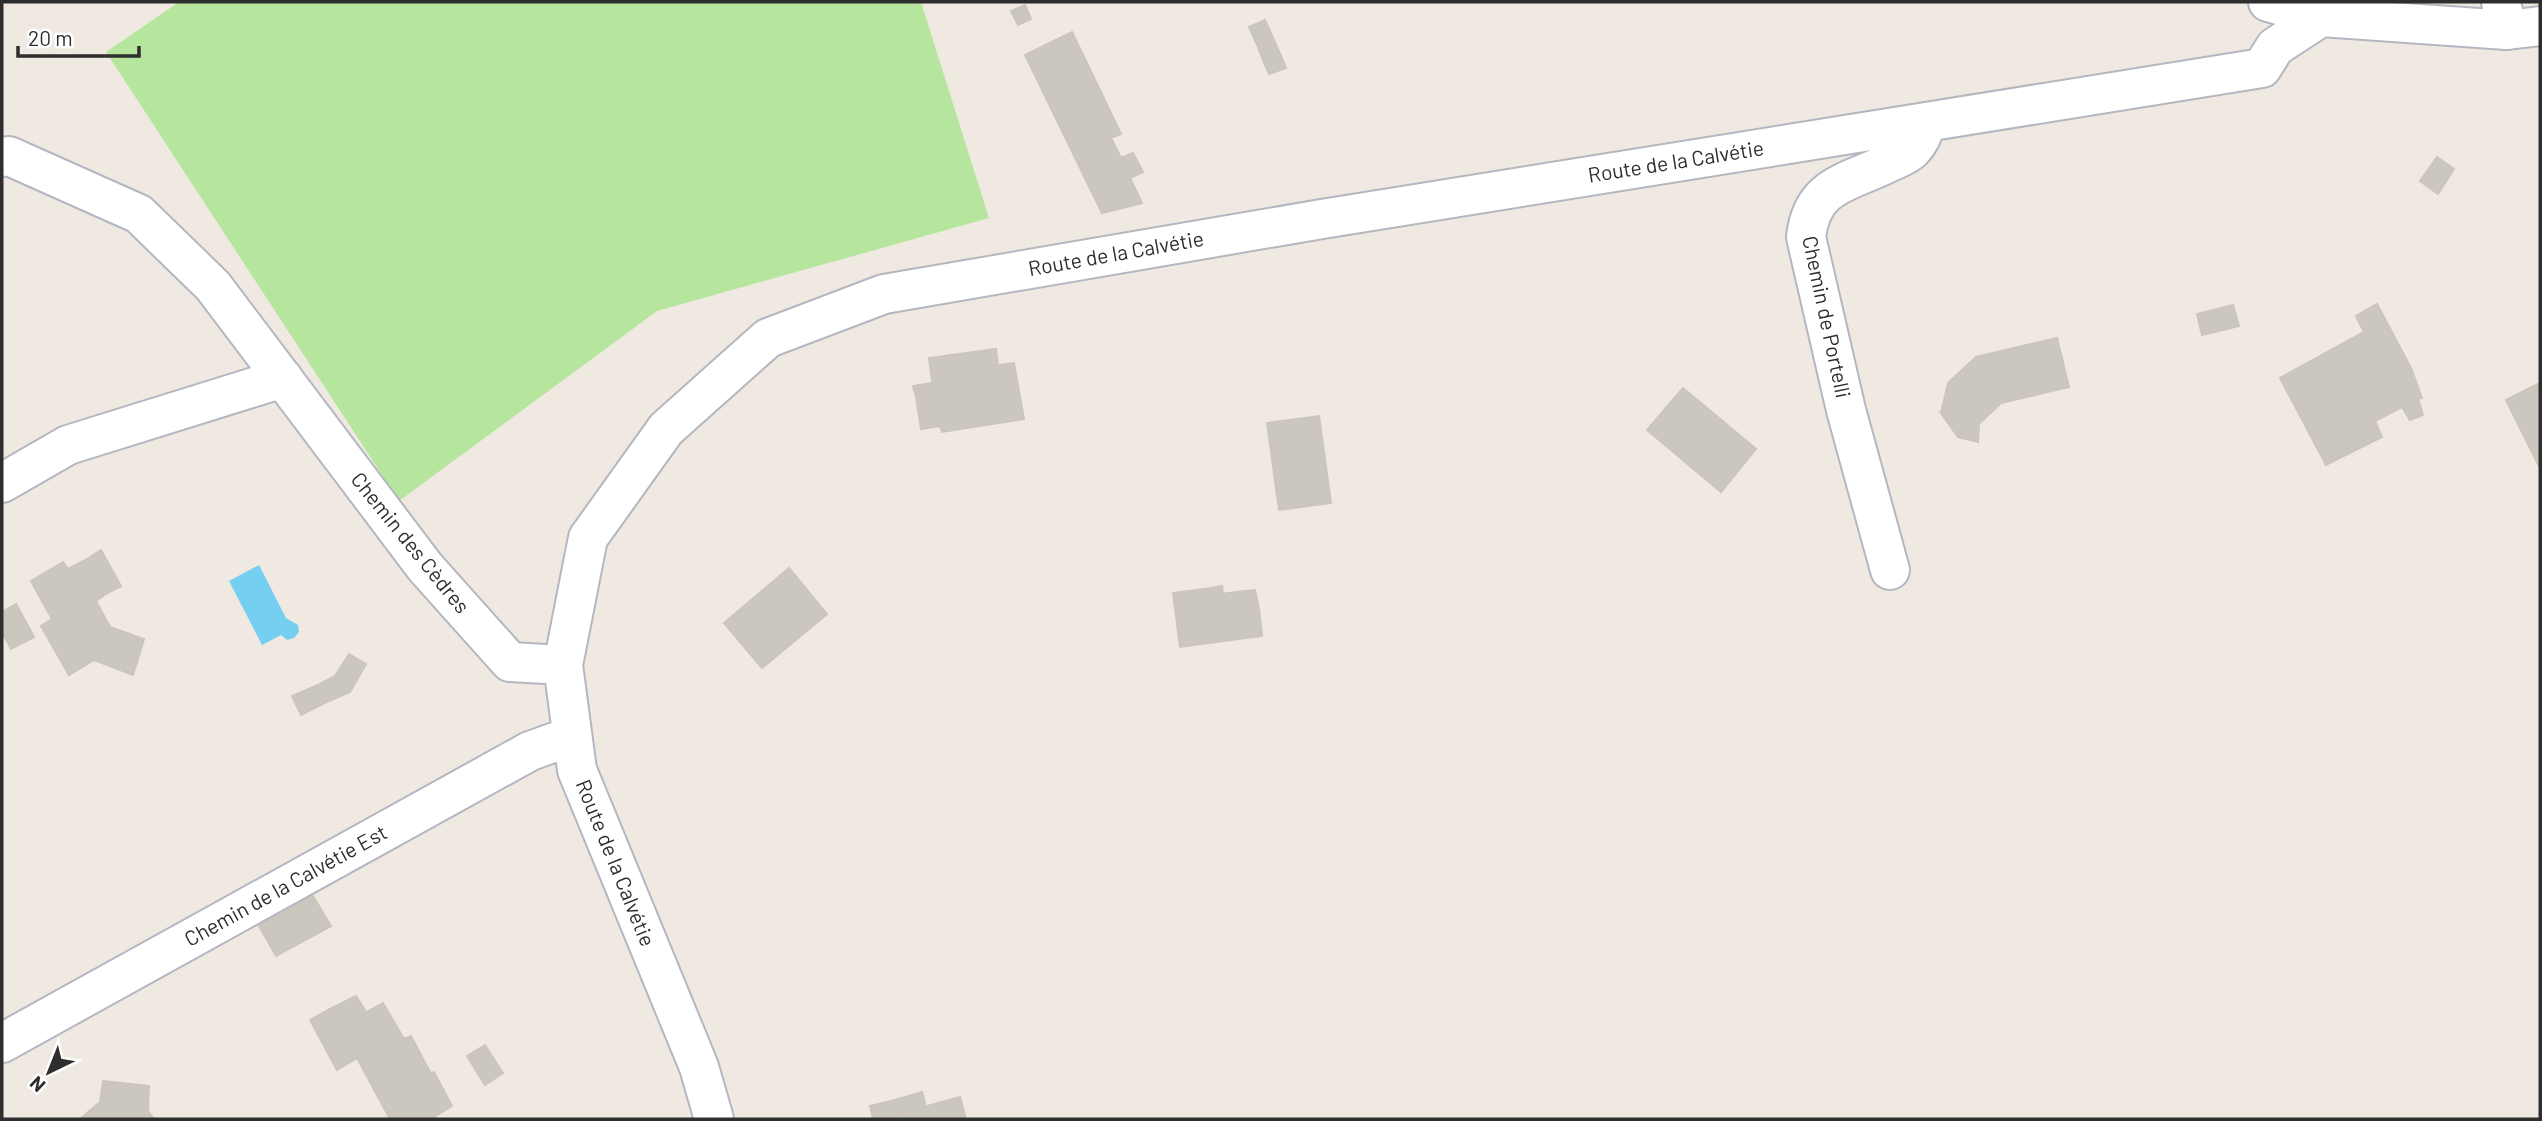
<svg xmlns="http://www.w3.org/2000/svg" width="2542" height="1121" viewBox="0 0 2542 1121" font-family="Barlow,sans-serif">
  <rect width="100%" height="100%" fill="#efe9e1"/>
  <path fill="#b6e59e" d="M179,2H921L989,218L657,311L399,501L106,52Z"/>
  <path fill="#75cff0" d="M259,565L286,618L298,625L299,632L294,638L287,640L281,635L262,645L229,581Z"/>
  <path fill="#cbc7bf" stroke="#cbc5ba" stroke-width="2" d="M1025,5L1031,19L1018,25L1011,11Z
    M1265,20L1274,40L1258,47L1249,27Z
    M1072,32L1121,134L1111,138L1121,158L1133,153L1143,172L1130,178L1142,203L1102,213L1025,55Z
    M1274,40L1281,56L1264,63L1258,47Z
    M1281,56L1286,68L1269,74L1264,63Z
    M2437,157L2454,169L2438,194L2420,181Z
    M2377,304L2411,368L2422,398L2418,399L2423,415L2410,420L2402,407L2375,421L2382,437L2326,465L2280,378L2364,332L2356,316Z
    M2233,305L2239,326L2202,335L2197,314Z
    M2057,338L2069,387L2001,403L1979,424L1941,413L1948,383L1976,357Z
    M996,349L998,365L931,374L929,358Z
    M1014,363L1024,419L942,432L940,426L921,429L916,397L934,395L931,374Z
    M932,383L934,395L916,397L913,386Z
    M2538,384L2540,390V468L2506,400Z
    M1683,388L1756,449L1721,492L1647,430Z
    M1941,413L1979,424L1978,442L1958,437Z
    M1319,416L1331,503L1279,510L1267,423Z
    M101,550L121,586L106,594L87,559Z
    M87,559L106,594L96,601L110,627L144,639L133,675L94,660L69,675L41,626L52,619L31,581L63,562L68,569Z
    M789,568L827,614L762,668L724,623Z
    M1222,586L1223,594H1211L1210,588Z
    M1210,588L1212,595L1236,592L1237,598L1253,609H1259L1262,636L1180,647L1173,593Z
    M1255,590L1259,609H1253L1237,598L1236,592Z
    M16,604L34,637L11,649L2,632V612Z
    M349,654L366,664L350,692L327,702L320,684L335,676Z
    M320,684L327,702L301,715L292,696Z
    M313,896L331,926L276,956L259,926Z
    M356,996L366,1012L339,1027L328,1010Z
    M383,1003L404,1039L411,1036L431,1074L434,1072L452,1106L431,1119H390L357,1058L337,1070L310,1020L328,1010L339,1027Z
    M485,1045L490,1053L472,1064L467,1056Z
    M490,1053L503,1073L485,1085L472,1064Z
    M103,1081L149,1086L148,1111L154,1119H80L100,1102Z
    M922,1092L926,1107L898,1114L895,1100Z
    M960,1097L966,1119H873L870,1106L895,1100L898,1114Z"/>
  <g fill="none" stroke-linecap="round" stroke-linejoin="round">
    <g stroke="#b4b7c1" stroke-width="42">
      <path id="minor" d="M2501,2L2507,30
        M2,157L9,156L139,214L213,286L425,567L510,662L563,665
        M2,483L68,445L283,378
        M1890,570L1846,410L1806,237C1812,184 1848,183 1888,163C1896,159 1906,156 1912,150C1920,142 1923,133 1927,122
        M2,1043L530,751L572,736
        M714,1119L699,1067L577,770L563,665L588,538L666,429L768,338L884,294L1322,219L2262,68L2275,47L2321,17"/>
    </g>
    <g stroke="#b4b7c1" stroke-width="42">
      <path id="secondary" d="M2268,2L2321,17L2507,30L2540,26"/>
    </g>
    <use href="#minor" stroke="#fff" stroke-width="38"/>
    <use href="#secondary" stroke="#fff" stroke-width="38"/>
  </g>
  <g text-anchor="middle" stroke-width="5" stroke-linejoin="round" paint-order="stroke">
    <g font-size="21" fill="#2e2e2e" stroke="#fff">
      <text transform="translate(1676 162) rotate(-9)" y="7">Route de la Calvétie</text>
      <text transform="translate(1116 254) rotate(-10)" y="7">Route de la Calvétie</text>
      <text transform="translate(1826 317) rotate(78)" y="7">Chemin de Portelli</text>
      <text transform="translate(410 543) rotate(51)" y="7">Chemin des Cèdres</text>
      <text transform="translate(615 863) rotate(68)" y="7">Route de la Calvétie</text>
      <text transform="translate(286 886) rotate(-29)" y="7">Chemin de la Calvétie Est</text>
    </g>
  </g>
  <rect width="2542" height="1121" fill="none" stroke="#2e2e2e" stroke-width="7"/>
  <g transform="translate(49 1072) rotate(223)" stroke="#ffffff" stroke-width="5" paint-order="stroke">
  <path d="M0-5L12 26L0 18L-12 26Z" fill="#2e2e2e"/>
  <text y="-10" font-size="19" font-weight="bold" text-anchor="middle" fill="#2e2e2e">N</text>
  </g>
  <path d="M18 46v10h121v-10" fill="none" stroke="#2e2e2e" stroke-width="3.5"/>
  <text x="28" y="46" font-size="21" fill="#2e2e2e" stroke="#ffffff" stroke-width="5" paint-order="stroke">20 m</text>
</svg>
